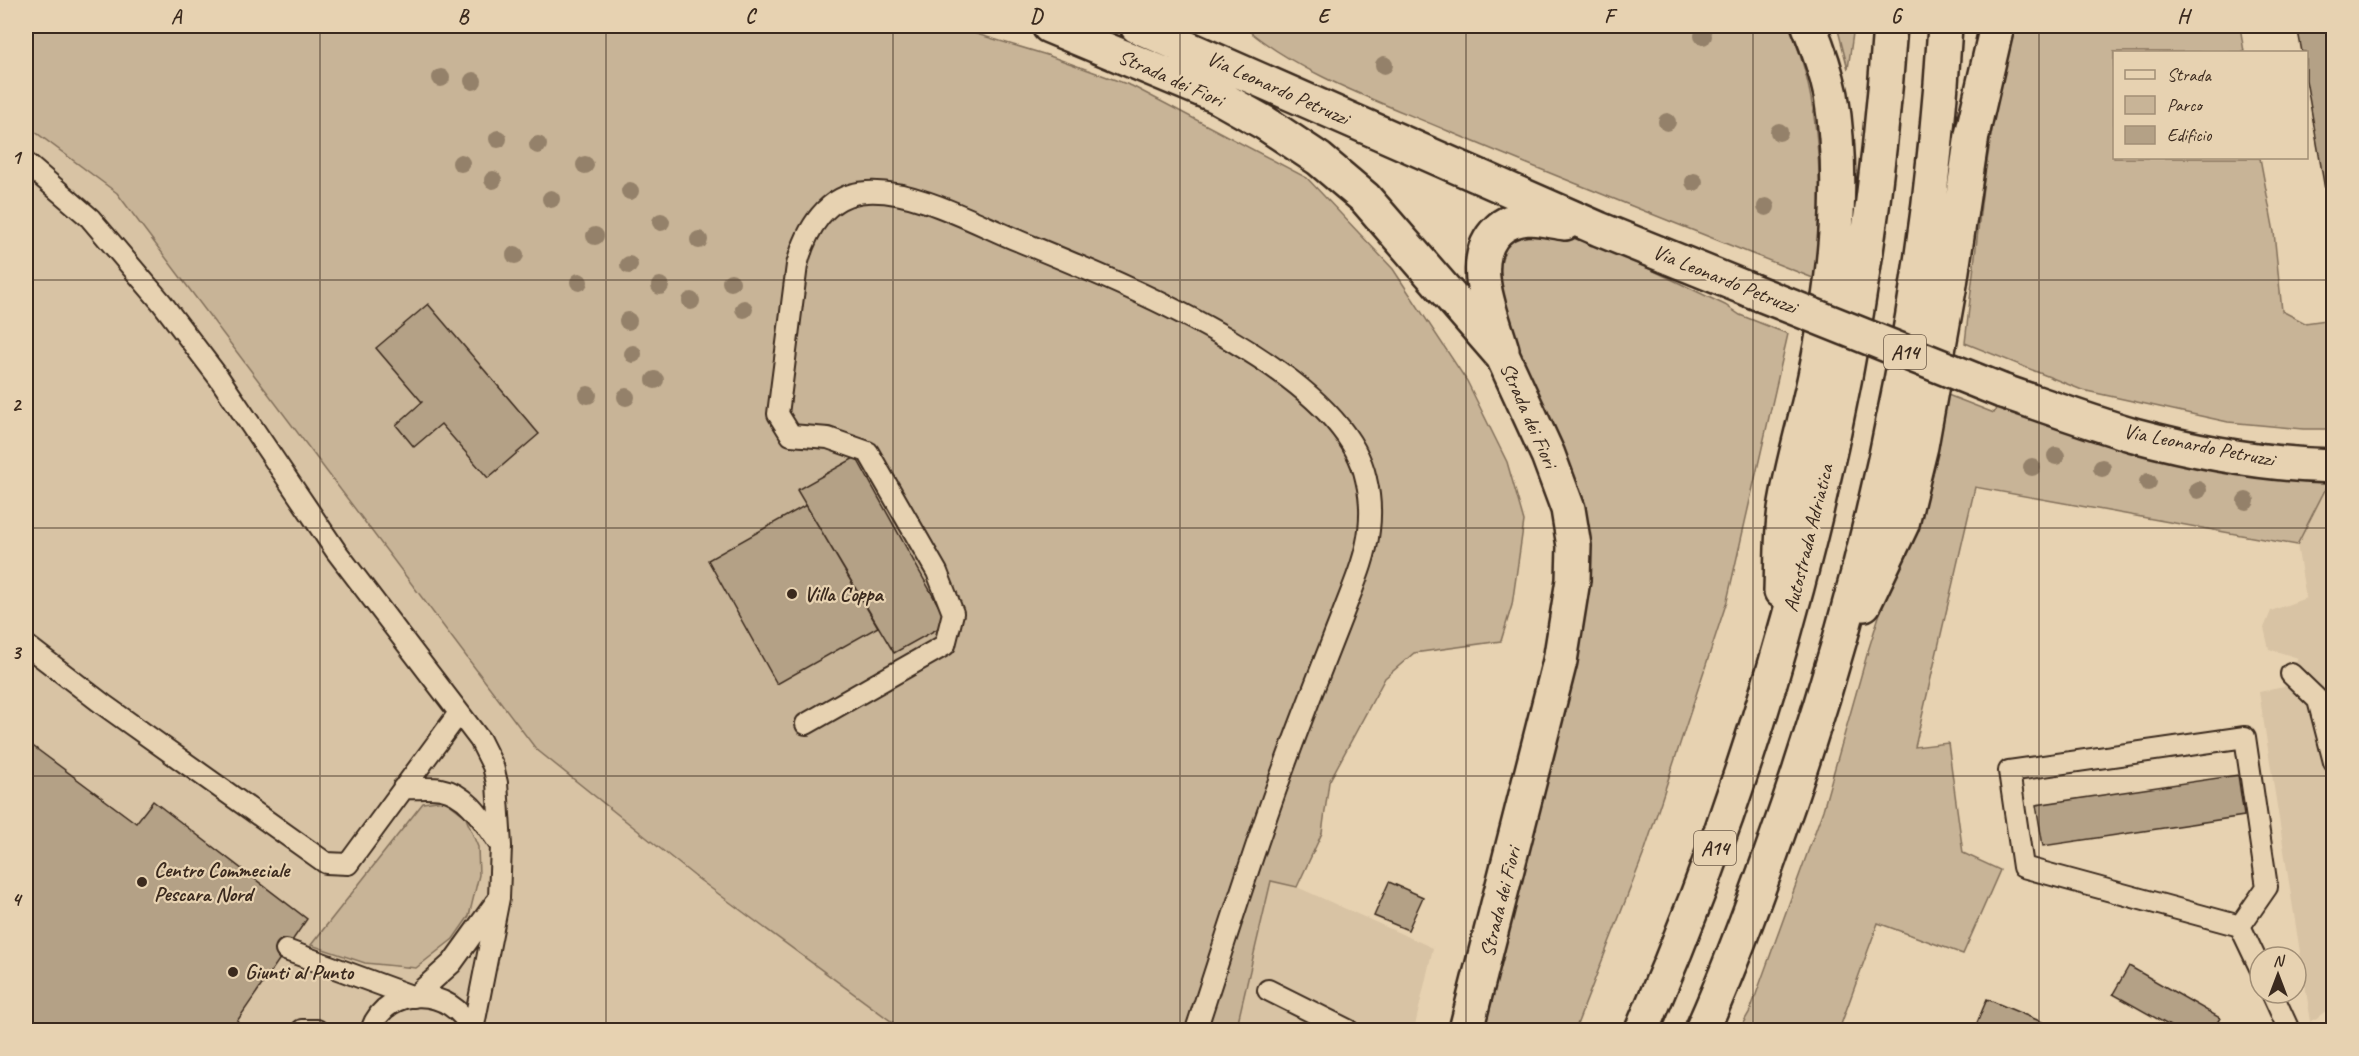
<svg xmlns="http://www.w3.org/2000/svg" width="2359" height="1056" viewBox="0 0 2359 1056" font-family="Caveat,sans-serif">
  <rect width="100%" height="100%" fill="#e7d2b1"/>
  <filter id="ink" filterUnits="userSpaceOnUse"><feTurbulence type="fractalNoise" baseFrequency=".0167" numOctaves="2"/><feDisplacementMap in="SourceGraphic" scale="12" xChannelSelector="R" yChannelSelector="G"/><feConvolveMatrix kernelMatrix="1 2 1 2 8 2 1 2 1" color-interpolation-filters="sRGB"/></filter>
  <g filter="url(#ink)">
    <path fill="#d8c3a4" d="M26,125L117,193L536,749L697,878L903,1030H26Z
      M2332,476L2334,1005L2311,1022L2259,692L2284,687L2298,658L2269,649L2264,628L2271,611L2306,598L2297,545Z
      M1272,880L1297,887L1433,948L1414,1030H1236Z"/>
    <path fill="#c8b497" stroke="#826f5a" stroke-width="1.5" d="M26,26H950L1047,55L1132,86L1307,178L1393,269L1467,381L1507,462L1524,521L1512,605L1501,641L1414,653L1385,678L1329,782L1322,833L1297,887L1271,881L1236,1030H903L697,878L536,749L117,193L26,125Z
      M1243,26H1789C1824,104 1821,196 1818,280C1695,231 1571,183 1448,131C1380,102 1299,74 1243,26Z
      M1837,26H1854L1848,69Z
      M2016,26H2240L2244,52H2114V158H2260L2274,232L2282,311L2305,323L2333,319V429H2303L2228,422L2082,390L1965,343L1983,187L1999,86Z
      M1510,228L1583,237L1725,305L1740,315L1788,334L1727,601L1644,853L1575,1030H1472L1583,584L1564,452L1495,299L1489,269Z
      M1940,392L1994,413L1999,401L2332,476L2297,545L1975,487L1915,747L1948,743L1963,853L2000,870L1963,954L1878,923L1839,1030H1739L1750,1011L1823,810L1868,651L1904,537Z
      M444,800L465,816L478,847L479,875L469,916L453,939L416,968L365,963L311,945L423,803Z"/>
    <path fill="#b4a186" stroke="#3b2a1e" stroke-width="1.5" d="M2297,26H2334V241L2306,80V52H2302Z
      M428,304L539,434L488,478L441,424L414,447L396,425L422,402L376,348Z
      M856,457L948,623L894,653L797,490Z
      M806,505L878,627L777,684L708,560Z
      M26,741L136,823L153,801L307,919L231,1030H26Z
      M2238,775L2244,816L2043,846L2036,805Z
      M1389,882L1423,897L1408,930L1374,916Z
      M2129,966L2220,1018L2213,1030H2177L2113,994Z
      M1987,999L2042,1022L2039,1030H1974Z"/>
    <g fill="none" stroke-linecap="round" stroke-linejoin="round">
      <g stroke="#3b2a1e" stroke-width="24">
        <path id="lane" d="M26,163L90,218L162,303L219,378L336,551L480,740L493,766L497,783L501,846L499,898L473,1030
          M26,645L104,705L326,863L348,864L459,713
          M2291,674L2318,700L2334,762
          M806,724L945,645L953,613L937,572L868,452L828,438L791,435L778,414L797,265C806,230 826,194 867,192C915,189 975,223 1019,241C1113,280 1343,369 1366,479C1370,495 1371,514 1369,530C1366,559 1352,589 1342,616C1322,667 1302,717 1284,767C1252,854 1225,942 1196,1030
          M403,788C415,789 429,787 441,789C469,794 485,824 501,846
          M2240,926L2267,887L2245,737L2009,771L2023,867L2240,926L2260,968
          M286,950L414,997
          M1268,990L1348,1030
          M2272,993L2289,1030
          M414,997L452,963L496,902
          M302,1030H317
          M371,1030C387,983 453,987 471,1030"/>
      </g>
      <g stroke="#3b2a1e" stroke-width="38">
        <path id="secondary" d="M1049,26L1217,96L1265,123L1319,159L1365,198L1503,357L1548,455L1568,509L1574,546L1573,580L1560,661L1466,1030
          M1137,26L1599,229L1750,290
          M1502,350C1492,314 1466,260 1498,230C1505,223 1517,219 1528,218C1540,218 1552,221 1565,223
          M2002,391C2046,406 2089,422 2134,435C2198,452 2267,465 2334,466"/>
      </g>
      <g stroke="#3b2a1e" stroke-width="38">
        <path id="highway" d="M1781,591C1782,564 1781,536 1785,509C1792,464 1806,420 1815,376C1834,285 1846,187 1831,95C1826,71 1818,48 1809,26
          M1864,604L1902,524L1921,446L1950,284L1972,135L1997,26
          M1642,1030C1781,713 1867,371 1890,26
          M1702,1030C1729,970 1752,908 1774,845C1868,582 1929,305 1945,26"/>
      </g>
      <use href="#lane" stroke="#e7d2b1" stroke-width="20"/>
      <use href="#secondary" stroke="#e7d2b1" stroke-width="33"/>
      <use href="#highway" stroke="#e7d2b1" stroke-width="33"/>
      <g stroke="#3b2a1e" stroke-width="38" stroke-linecap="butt">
        <path id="secondary-bridge" d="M1750,290L2002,391"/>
      </g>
      <use href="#secondary-bridge" stroke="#e7d2b1" stroke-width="33"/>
    </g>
    <g fill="#94816a">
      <circle cx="1703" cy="36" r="9"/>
      <circle cx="1384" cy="65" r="9"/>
      <circle cx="441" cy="78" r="9"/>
      <circle cx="473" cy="81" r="9"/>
      <circle cx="1667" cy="122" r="9"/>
      <circle cx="1779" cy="132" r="9"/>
      <circle cx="498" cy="139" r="9"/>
      <circle cx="538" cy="145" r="9"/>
      <circle cx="461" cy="163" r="9"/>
      <circle cx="585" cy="165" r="9"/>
      <circle cx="493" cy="180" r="9"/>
      <circle cx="1694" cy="182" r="9"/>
      <circle cx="630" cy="191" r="9"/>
      <circle cx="551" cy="199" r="9"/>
      <circle cx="1766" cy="207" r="9"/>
      <circle cx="661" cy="222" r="9"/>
      <circle cx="595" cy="236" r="9"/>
      <circle cx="699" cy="240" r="9"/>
      <circle cx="515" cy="255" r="9"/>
      <circle cx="629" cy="265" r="9"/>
      <circle cx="579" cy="282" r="9"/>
      <circle cx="731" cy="282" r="9"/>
      <circle cx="660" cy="286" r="9"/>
      <circle cx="691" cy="301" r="9"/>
      <circle cx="744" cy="309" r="9"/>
      <circle cx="628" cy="321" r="9"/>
      <circle cx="633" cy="354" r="9"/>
      <circle cx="655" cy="380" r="9"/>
      <circle cx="588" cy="395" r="9"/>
      <circle cx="626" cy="397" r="9"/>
      <circle cx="2056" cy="456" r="9"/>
      <circle cx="2032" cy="467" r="9"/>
      <circle cx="2102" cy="468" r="9"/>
      <circle cx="2148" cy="482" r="9"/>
      <circle cx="2198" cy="490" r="9"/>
      <circle cx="2246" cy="501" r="9"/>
    </g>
  </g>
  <path fill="none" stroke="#3b2a1e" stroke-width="1.5" stroke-opacity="0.55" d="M320,26V1030M606,26V1030M893,26V1030M1180,26V1030M1466,26V1030M1753,26V1030M2039,26V1030M26,280H2334M26,528H2334M26,776H2334"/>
  <g fill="#3b2a1e" stroke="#e7d2b1" stroke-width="2">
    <circle cx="792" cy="594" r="6"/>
    <circle cx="142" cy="882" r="6"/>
    <circle cx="233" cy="972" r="6"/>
  </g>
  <g text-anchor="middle" stroke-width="4.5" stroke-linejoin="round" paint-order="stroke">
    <g fill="#e7d2b1" stroke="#6f5c4a" stroke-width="1.5">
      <rect x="1884" y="335" width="42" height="34" rx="4.5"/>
      <rect x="1694" y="831" width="42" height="34" rx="4.5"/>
    </g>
    <g font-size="20" font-weight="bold" fill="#3b2a1e">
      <text x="1905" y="359">A14</text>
      <text x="1715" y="855">A14</text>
    </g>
    <g font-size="21" fill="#3b2a1e" stroke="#e7d2b1">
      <text transform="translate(1171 78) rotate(24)" y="7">Strada dei Fiori</text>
      <text transform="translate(1278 88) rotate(24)" y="7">Via Leonardo Petruzzi</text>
      <text transform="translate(1725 279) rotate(22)" y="7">Via Leonardo Petruzzi</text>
      <text transform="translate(1529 415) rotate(66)" y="7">Strada dei Fiori</text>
      <text transform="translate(2199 445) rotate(11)" y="7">Via Leonardo Petruzzi</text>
      <text transform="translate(1808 538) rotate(-76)" y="7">Autostrada Adriatica</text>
      <text transform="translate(1500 902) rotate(-76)" y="7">Strada dei Fiori</text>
    </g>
    <g font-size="21" font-weight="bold" fill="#3b2a1e" stroke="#e7d2b1" text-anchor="start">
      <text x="804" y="601">Villa Coppa</text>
      <text x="154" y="877">Centro Commeciale<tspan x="154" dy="24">Pescara Nord</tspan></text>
      <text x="245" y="979">Giunti al Punto</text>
    </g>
  </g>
  <rect width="2359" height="1056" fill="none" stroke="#e7d2b1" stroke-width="66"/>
  <rect x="2113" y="51" width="195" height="108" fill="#e7d2b1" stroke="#a28f76" stroke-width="1.5"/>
  <rect x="2125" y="70" width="30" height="9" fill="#e7d2b1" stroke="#a28f76" stroke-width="1.5"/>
  <text x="2167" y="81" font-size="18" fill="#3b2a1e">Strada</text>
  <rect x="2125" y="96" width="30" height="18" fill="#c8b497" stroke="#a28f76" stroke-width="1.5"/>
  <text x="2167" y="111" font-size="18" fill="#3b2a1e">Parco</text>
  <rect x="2125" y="126" width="30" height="18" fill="#b4a186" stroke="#a28f76" stroke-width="1.5"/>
  <text x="2167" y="141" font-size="18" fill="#3b2a1e">Edificio</text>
  <g transform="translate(2278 975)"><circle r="28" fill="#e7d2b1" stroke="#a28f76" stroke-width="1.5"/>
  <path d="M0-4.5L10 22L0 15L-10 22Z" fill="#3b2a1e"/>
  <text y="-9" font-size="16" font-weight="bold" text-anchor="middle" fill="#3b2a1e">N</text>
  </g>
  <rect x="33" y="33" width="2293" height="990" fill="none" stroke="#3b2a1e" stroke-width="2"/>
  <g font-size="20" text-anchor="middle" font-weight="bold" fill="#3b2a1e">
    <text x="176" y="23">A</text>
    <text x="463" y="23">B</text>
    <text x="750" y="23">C</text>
    <text x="1036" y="23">D</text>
    <text x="1323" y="23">E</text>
    <text x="1609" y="23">F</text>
    <text x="1896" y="23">G</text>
    <text x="2183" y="23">H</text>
    <text x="16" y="164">1</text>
    <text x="16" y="411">2</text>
    <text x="16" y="659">3</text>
    <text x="16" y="906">4</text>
  </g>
</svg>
